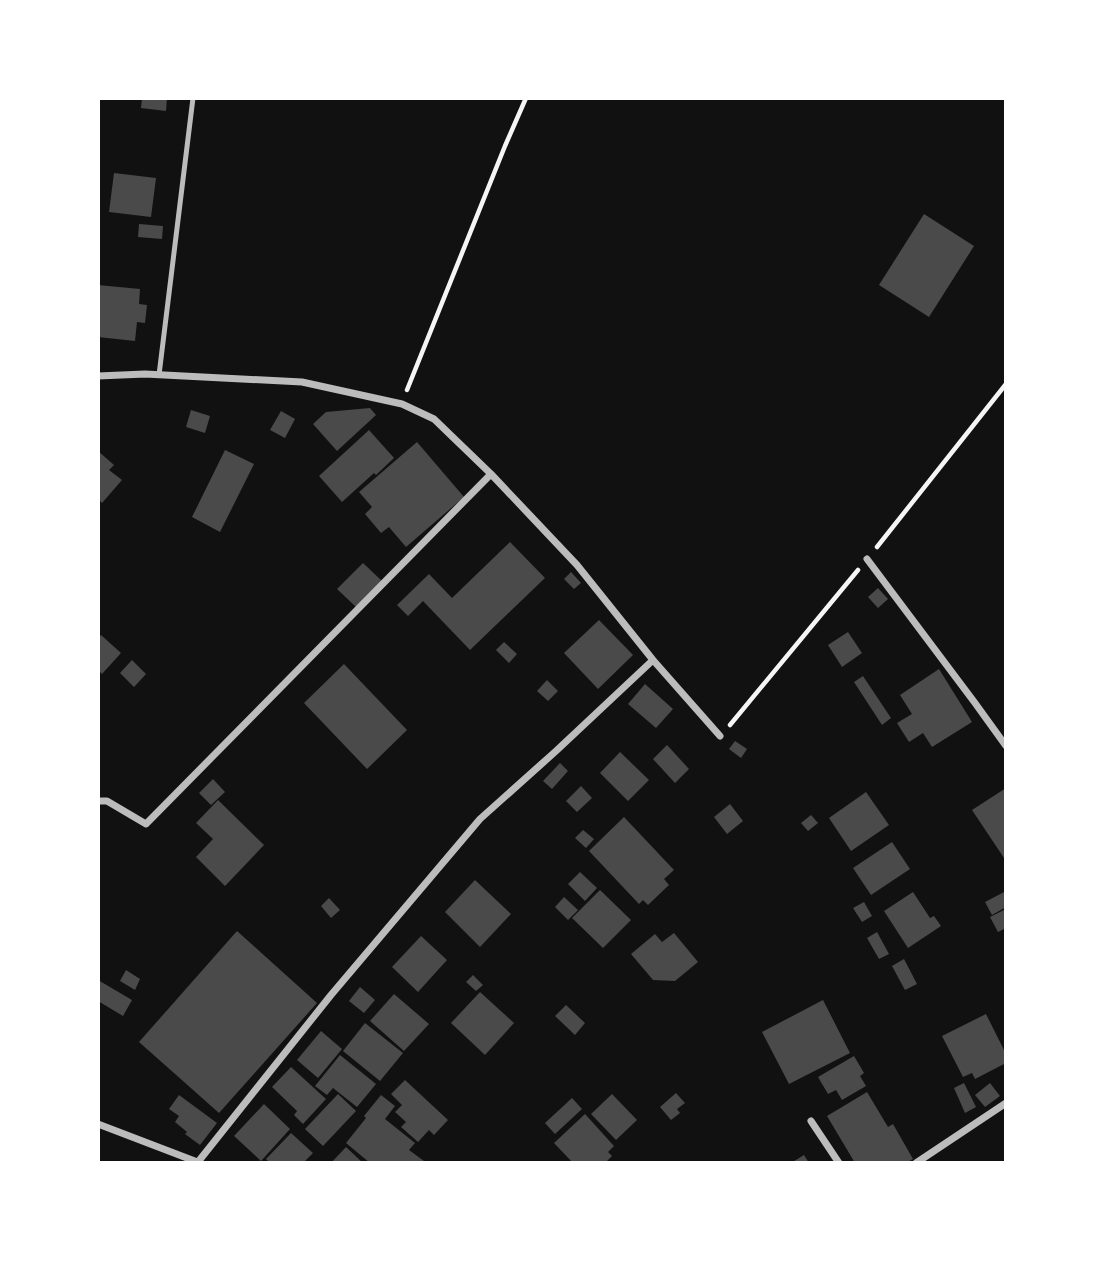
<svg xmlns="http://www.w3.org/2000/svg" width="1104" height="1261" viewBox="0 0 1104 1261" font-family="Montserrat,sans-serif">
  <rect width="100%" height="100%" fill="#111"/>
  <path fill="#4a4a4a" d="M142,98H167L166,111L141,108Z
    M114,173L156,178L151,217L109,212Z
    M924,214L974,246L929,317L879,285Z
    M139,224L163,226L162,239L138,237Z
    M98,285L140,289L139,304L147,305L145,323L137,322L135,341L98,337Z
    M370,408L376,415L337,451L313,424L326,412Z
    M191,410L210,416L205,433L186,427Z
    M281,411L295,419L285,438L270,430Z
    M369,430L394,458L376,475L374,473L342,502L319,476Z
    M417,442L464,497L406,547L389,527L381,533L365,514L372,507L359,492Z
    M225,450L254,464L220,532L192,517Z
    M98,451L114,465L109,470L122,480L102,503L98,499Z
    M510,542L545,578L470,650L423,601L408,616L397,605L429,574L452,598Z
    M363,563L382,581L356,607L337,589Z
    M571,572L581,583L574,589L564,579Z
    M878,588L888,599L878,608L868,597Z
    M599,620L633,655L598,689L564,653Z
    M848,632L862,653L842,667L828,645Z
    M101,635L121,653L102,674L98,670V639Z
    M504,642L517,654L509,663L496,650Z
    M132,660L146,674L134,687L120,673Z
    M344,664L407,730L367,769L304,703Z
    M939,669L972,722L932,747L923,733L909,742L897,723L912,714L900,695Z
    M863,676L891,718L882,725L854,682Z
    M547,680L558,691L548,701L537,691Z
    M645,684L673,709L656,728L628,704Z
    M735,741L747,749L741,758L729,749Z
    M667,745L689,769L675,783L653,759Z
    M620,752L649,780L628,801L600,773Z
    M560,763L568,771L552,789L543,781Z
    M213,779L225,792L211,805L199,793Z
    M581,786L592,798L577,812L566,801Z
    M1006,788V861L972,810Z
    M866,792L889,825L851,851L829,818Z
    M218,800L264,845L225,886L196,857L213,839L196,823Z
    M730,804L743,821L727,834L714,817Z
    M811,815L818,823L808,831L801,823Z
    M624,817L674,870L664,879L669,885L648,905L643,900L639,904L589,851Z
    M583,830L594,839L586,848L575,838Z
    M892,842L910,869L871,895L853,868Z
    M580,872L597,888L585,901L568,884Z
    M475,880L511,914L480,947L445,912Z
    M600,890L631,920L603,948L572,918Z
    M1006,891V907L992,915L985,902Z
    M913,892L930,918L934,916L941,926L908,948L884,911Z
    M564,897L578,910L568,920L555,907Z
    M329,898L340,910L331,918L321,906Z
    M864,902L872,916L862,922L853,908Z
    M1006,909V928L998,932L990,917Z
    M237,931L317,1003L219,1113L139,1042Z
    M877,932L889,954L879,959L867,938Z
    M674,933L698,962L675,981L653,980L631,954L655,934L662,942Z
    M421,936L447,960L418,992L392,967Z
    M904,959L917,984L905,990L892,966Z
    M126,970L140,979L135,990L120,981Z
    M473,975L483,985L476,991L466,982Z
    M98,980L132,1000L123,1016L98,1001Z
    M360,987L375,1000L364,1013L349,1001Z
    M480,992L514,1023L485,1055L451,1023Z
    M394,994L429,1024L404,1051L370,1021Z
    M823,1000L850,1053L789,1084L762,1032Z
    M566,1005L585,1023L575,1035L555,1016Z
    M986,1014L1006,1054V1063L975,1079L972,1073L963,1077L942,1036Z
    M365,1023L403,1053L380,1081L343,1051Z
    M321,1031L342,1049L318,1078L297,1060Z
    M340,1055L376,1084L357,1107L333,1088L327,1095L315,1086Z
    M854,1056L864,1073L860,1076L866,1086L842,1100L836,1090L828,1094L818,1077Z
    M291,1067L326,1099L303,1124L294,1115L297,1111L272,1087Z
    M405,1080L448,1120L434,1135L429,1130L418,1142L401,1127L406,1122L395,1112L402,1105L391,1094Z
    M964,1083L976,1107L965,1113L954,1088Z
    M990,1083L1000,1096L985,1107L975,1095Z
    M867,1092L888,1127L893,1124L913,1159L906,1163H855L827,1116Z
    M676,1093L685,1103L677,1109L680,1113L671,1120L660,1107Z
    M338,1094L356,1111L323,1146L305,1129Z
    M612,1094L637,1120L616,1140L591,1114Z
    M179,1095L217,1123L200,1145L185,1134L187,1132L175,1122L179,1116L169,1109Z
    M381,1095L395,1106L385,1119L415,1143L409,1150L424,1161L422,1163H370L346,1143L366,1118L364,1116Z
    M572,1098L582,1109L555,1134L545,1123Z
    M264,1104L290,1129L261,1161L234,1136Z
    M585,1114L614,1146L608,1152L612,1156L605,1163H573L554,1143Z
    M291,1133L313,1153L303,1163H270L266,1159Z
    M346,1147L363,1163H331Z
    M804,1155L809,1163H791Z"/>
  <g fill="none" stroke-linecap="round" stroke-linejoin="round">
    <path stroke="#f5f5f5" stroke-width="4.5" d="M407,390L505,146L526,98
      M877,547L1006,384
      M730,725L858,570"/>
    <path stroke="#bcbcbc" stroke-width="5" d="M159,375L193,98"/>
    <path stroke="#bcbcbc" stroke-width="7" d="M98,376L145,374L302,382L402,404L434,419L491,474L577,565L653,660L720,736
      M867,559L975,703L1006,746
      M98,801H107L146,824L491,474
      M811,1121L839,1163
      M98,1124L200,1163
      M198,1162L331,995L480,819L556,751L653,660
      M916,1163L1006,1103"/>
  </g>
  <rect width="1104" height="1261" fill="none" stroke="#ffffff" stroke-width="200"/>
</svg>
